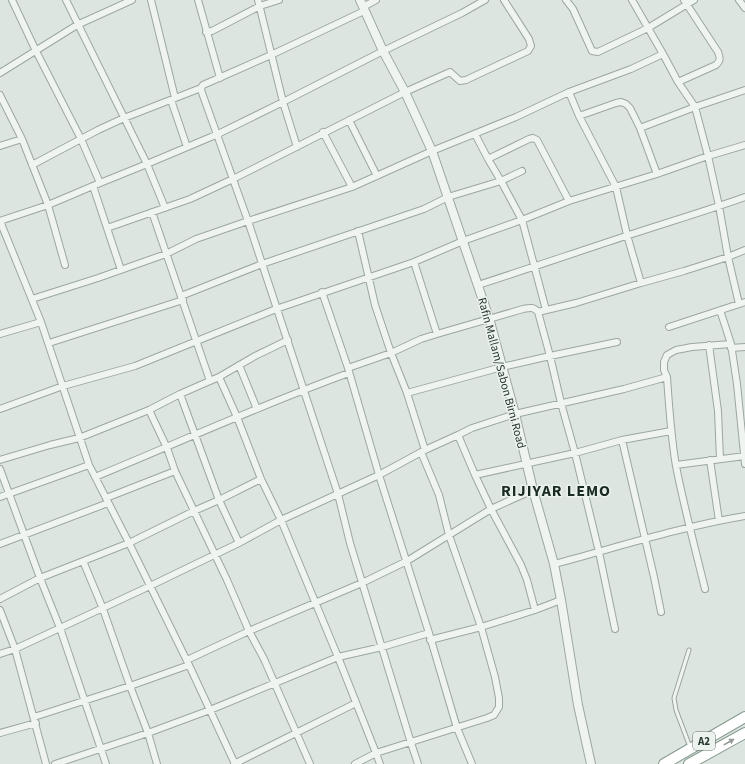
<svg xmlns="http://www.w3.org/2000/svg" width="745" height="764" viewBox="0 0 745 764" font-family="'Source Sans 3',sans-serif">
  <rect width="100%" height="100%" fill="#dde5e0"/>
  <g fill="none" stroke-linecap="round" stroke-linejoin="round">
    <g stroke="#9ca7a1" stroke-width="5">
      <path id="service" d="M689,650L674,698L676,710L690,747"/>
    </g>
    <g stroke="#9ca7a1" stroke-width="8">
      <path id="minor" d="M12,0L36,51L81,139L100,183
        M66,0L147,164L165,208
        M151,0L175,98
        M198,0L220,78
        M258,0L283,102L297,147
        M566,0L573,9L592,51L598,52L648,28L694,0
        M632,0L663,54L678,82L695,107L708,156L719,206L728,257L739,304
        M739,0L745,8
        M363,7L376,0
        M206,32L212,31L260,6L279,0
        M0,73L77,25L132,0
        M678,82L716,65C721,60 720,58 718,52L684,0
        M201,88V90L248,221L338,494L350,543L411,743L418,764
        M569,92L579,116L616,187L627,235L641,283
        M0,95L22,139L48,205L65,265
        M171,100L187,147
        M579,116L616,103L621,102L626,104L630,108L640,128L657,174
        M349,120L377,176
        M640,128L695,107L745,90
        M323,132L352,187
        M475,134L488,159L501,181L522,220L546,310
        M0,146L22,139
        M488,159L529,139L533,138L537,140L569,201
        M32,165L98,130L124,118L201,88L203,85L271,55L364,11
        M93,186L121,270
        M152,212L210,381
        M0,221L41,322L89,465L129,543L189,665L235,764
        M0,221L48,205L100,183L147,164L218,134L283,102L383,51L462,13L485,0
        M107,228L190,199L233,179L405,92L450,72L460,81L466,80L528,51L531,46L529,39L504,0
        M358,231L375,305L391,353L407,393L425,450
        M414,262L437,334
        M478,285C528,269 577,252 626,236C665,223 706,211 745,197
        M322,292L348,368L379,475L429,633L457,728L472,764
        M181,296L262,264L424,209L448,197L501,181L522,171
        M32,299L98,278L166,254L196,239L248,221L352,187L432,151L516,117L569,92L631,69L663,54
        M720,310L731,344L737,384L745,464
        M538,312L576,303L641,283L684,271L728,257L745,250
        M669,327L745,302
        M0,334L41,322
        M49,343L183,300
        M709,345L718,411L720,459
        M731,348L745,347
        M239,365L257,409
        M348,368L391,353L421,339L437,334L523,309C529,308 533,306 538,312L550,356L561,403L575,453L599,552L615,629
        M219,377L237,417L261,479L281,520L338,657L376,753L380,764
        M407,393L502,367L550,356L617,342
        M180,394L219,500L239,543
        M0,409L63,386L135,366L276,309L414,262L463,241L522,220L569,201L657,174L708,156L745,145
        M149,410L167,448L175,471L227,580L249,631L264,659L310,764
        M458,435L475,475L491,509L521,565L527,580L535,610
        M622,440L654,577L661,612
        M0,460L50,445L79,438L149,410L180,394L219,377L255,356L288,340
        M710,460L719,521
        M676,465L745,456
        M0,469L40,578L60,628L106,764
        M475,475L575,453L622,440L671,431
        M95,477C180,442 263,404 349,373
        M0,497L89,465
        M106,498L175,471
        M0,544L108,503
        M83,561L103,609L130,686L148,733L157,764
        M554,564C618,547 680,527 745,516
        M705,589C695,548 684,507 676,466C671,437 669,407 667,377L664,370V362L667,355L676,350L692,347L731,344
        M0,599L40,578L129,543L194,511L219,500L261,479
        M0,610L15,649L46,764
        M430,640L481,627L535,610L561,600
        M0,654L15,649L150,586L239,543L281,520L379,475L425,450L458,435L472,428L515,414L624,389L667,377
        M187,660L249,631L362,583L407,561L491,509L533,490
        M34,717L130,686L189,665
        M0,733L36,723
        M55,764L148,733L210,710L338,657L382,647L429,633
        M234,764L356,703
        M355,764L376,753L487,718L494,715L499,707V698L495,677L481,627L449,535L439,495L421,452"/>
    </g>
    <g stroke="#9ca7a1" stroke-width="10">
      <path id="tertiary" d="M360,0L383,51L405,92L432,151L489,318L515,414L533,490L554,564L561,600L578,705L591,764"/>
    </g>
    <g stroke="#869a8e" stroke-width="12">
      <path id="trunk" d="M664,764L745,717
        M689,764L745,733"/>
    </g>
    <use href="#service" stroke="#eff4f1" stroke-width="3"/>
    <use href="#minor" stroke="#eff4f1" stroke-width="6"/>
    <use href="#tertiary" stroke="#eff4f1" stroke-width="8"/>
    <use href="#trunk" stroke="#fff" stroke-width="10"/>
  </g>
  <defs><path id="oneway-solid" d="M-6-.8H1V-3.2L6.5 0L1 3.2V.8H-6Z"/></defs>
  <use fill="#949c98" href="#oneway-solid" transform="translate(729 742) rotate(-29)"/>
  <g text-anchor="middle" stroke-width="3" stroke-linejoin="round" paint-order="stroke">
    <rect fill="#ecf3ef" stroke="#637269" stroke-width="1" x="693" y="732" width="22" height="18" rx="3"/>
    <g font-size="11" font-weight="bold" fill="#283a30">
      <text x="704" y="745">A2</text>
    </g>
    <g font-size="12" fill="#283a30" stroke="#ecf3ef">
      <text transform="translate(502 373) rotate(75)" y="4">Rafin Mallam/Sabon Birni Road</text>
    </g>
    <g font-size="16" font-weight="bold" letter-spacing="1" fill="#1a2b22" stroke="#ecf3ef">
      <text x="556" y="496">RIJIYAR LEMO</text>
    </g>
  </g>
</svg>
